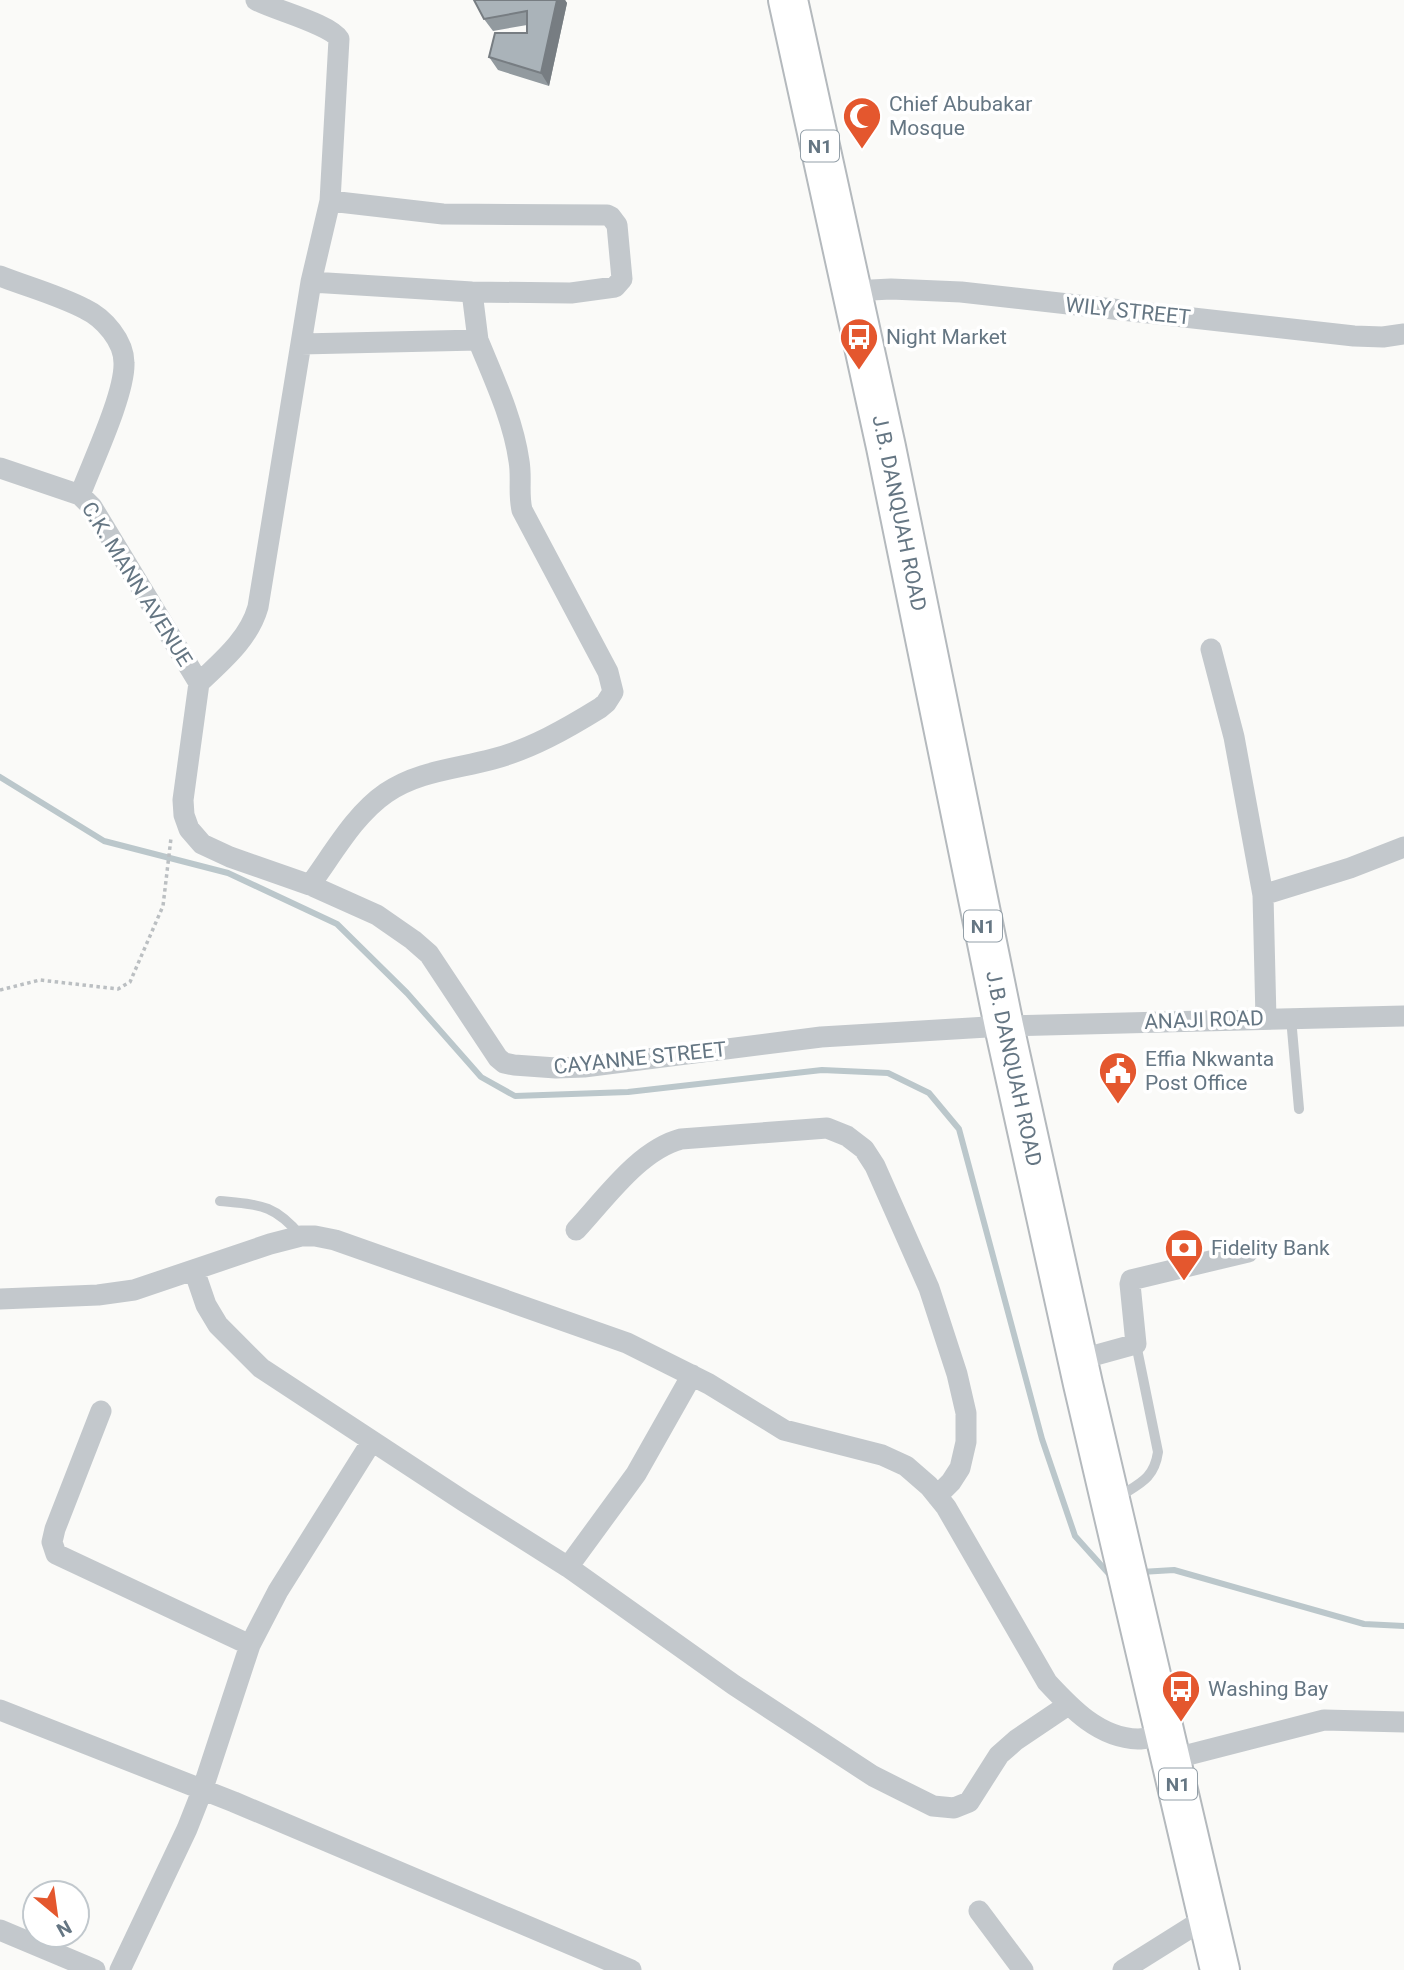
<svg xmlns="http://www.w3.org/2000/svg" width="1404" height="1970" viewBox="0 0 1404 1970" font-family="Roboto,sans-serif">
  <rect width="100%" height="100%" fill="#fafaf8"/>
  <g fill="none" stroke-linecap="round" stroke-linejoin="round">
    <path stroke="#bbc7cb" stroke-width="6" d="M0,777L104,841L228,873L337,924L407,993L481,1077L515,1096L628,1092L822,1070L888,1073L929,1093L959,1129L1042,1439L1075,1536L1109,1574L1112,1573
      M1141,1572L1174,1570L1364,1624L1404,1626"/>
    <g stroke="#b4b9bd" stroke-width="42">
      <g id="highway">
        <path id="s1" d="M788,0L886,447L1004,1026L1083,1384L1220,1970"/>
      </g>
    </g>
    <path stroke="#bbbfc2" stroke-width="3.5" stroke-dasharray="3.5 3.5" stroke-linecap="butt" d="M0,990L40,980L118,989L130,982L163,906L171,838"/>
    <path stroke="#c3c8cc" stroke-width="10" d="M1291,1018L1299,1109
      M220,1201C260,1205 274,1204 301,1236
      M1117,1498C1138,1484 1154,1480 1158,1452L1136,1344"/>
    <path stroke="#c3c8cc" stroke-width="21" d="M0,276C28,287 58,295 85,309C104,318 124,341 124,363C125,394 92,463 80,495
      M311,282L472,292L571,293L615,287L622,279L617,225L611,217L607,215L443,214L330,201
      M852,291L891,289L961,292L1354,336L1383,337L1404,334
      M301,344L478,340L472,292
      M0,468L80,495L92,507L199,683L183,800L184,815L189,829L202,844L230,857L310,885L377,915L413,940L429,954L498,1058L504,1063L514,1065L556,1068L584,1067L821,1037L1004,1026L1404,1016
      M1211,649L1234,737L1263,895L1266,1019
      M199,683C222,661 249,639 258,607L311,282L330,201L339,39C330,24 274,10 256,0
      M310,885C333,854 354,815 386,793C418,771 456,769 493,759C531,749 566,729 600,708L606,703L613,692L608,672L522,510C518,493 522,478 519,461C513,419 494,379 478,340
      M1263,895L1350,868L1404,847
      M576,1230C605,1199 639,1150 681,1139L827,1128L847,1136L864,1149L875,1166L929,1288L957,1374L966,1413V1442L960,1468L951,1482L937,1496
      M194,1270L206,1305L218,1325L261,1368L465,1502L568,1567L734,1685L873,1776L933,1806L954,1808L969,1802L999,1755L1016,1740L1068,1705
      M0,1299L98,1295L134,1290L270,1244L301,1236H315L335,1240L627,1343L709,1384L784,1430L882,1455L906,1466L929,1486L946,1507L1047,1682C1071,1708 1099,1738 1138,1739C1146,1739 1156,1736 1165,1735
      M1078,1360L1136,1344L1130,1284L1131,1280L1248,1252
      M101,1411L55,1529L52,1542L56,1554L250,1645
      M568,1567L636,1474L692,1375
      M0,1710L234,1802L631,1970
      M1172,1759L1324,1720L1404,1722
      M979,1911L1023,1970
      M0,1930L95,1970
      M120,1970L187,1829L202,1791L250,1645L278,1591L372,1441
      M1123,1970L1209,1916"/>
    <use href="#highway" stroke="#fff" stroke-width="38"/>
  </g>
  <path fill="#929a9f" d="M474,0H565L567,3L549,86L498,70L489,57L527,33V25L493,31L484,19Z"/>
  <path fill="#777d82" d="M557,0H565L567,3L549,86L541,73Z"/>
  <path fill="#aab3b9" stroke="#777d82" stroke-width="2" d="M474,0H557L541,73L489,57L495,33H527V11L484,19Z"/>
  <defs>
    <g id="mosque-pin" transform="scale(2.0125)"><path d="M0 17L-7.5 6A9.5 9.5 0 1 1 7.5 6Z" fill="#e4572e" stroke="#fff"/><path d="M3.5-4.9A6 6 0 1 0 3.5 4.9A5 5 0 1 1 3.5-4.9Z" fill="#fff"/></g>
    <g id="bus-pin" transform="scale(2.0125)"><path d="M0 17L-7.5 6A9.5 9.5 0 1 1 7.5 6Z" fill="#e4572e" stroke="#fff"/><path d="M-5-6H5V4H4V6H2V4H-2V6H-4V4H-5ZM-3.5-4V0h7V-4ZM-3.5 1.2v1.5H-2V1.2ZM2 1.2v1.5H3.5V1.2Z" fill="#fff"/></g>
    <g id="civic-pin" transform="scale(2.0125)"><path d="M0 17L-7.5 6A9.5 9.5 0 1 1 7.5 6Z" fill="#e4572e" stroke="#fff"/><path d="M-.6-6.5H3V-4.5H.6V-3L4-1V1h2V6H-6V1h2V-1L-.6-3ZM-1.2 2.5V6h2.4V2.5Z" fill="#fff"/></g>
    <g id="bank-pin" transform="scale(2.0125)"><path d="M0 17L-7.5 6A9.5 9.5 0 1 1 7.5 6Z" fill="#e4572e" stroke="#fff"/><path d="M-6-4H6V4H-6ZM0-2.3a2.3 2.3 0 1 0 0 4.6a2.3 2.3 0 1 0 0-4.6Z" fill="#fff"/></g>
  </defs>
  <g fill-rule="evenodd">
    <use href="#mosque-pin" x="862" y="116"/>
    <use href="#bus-pin" x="859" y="337"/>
    <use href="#civic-pin" x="1118" y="1071"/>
    <use href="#bank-pin" x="1184" y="1248"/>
    <use href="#bus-pin" x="1181" y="1689"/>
  </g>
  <g text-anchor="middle" stroke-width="7" stroke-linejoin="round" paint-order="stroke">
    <g fill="#fff" stroke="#939fa8" stroke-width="2">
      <rect x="801" y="130.5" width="38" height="31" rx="5"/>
      <rect x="964" y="910.5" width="38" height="31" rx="5"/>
      <rect x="1159" y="1768.5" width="38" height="31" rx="5"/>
    </g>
    <g font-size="19" font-weight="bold" fill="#657683">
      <text x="820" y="153">N1</text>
      <text x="983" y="933">N1</text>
      <text x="1178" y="1791">N1</text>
    </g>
    <g font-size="21" fill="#657683" stroke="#fff" text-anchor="start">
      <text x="889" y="111">Chief Abubakar<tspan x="889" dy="24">Mosque</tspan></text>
      <text x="886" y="344">Night Market</text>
      <text x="1145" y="1066">Effia Nkwanta<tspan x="1145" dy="24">Post Office</tspan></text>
      <text x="1211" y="1255">Fidelity Bank</text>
      <text x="1208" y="1696">Washing Bay</text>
    </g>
    <g font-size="21" fill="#657683" stroke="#fff">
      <text transform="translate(1128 311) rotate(6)" y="7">WILY STREET</text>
      <text dy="7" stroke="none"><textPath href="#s1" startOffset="525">J.B. DANQUAH ROAD</textPath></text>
      <text transform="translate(137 584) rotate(58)" y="7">C.K. MANN AVENUE</text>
      <text transform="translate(1204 1020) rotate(-2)" y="7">ANAJI ROAD</text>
      <text transform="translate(640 1058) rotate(-6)" y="7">CAYANNE STREET</text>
      <text dy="7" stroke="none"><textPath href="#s1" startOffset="1092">J.B. DANQUAH ROAD</textPath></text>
    </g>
  </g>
  <g transform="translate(56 1914) rotate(151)"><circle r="33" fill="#ffffff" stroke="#c1c8cd" stroke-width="2"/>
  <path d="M0-5L12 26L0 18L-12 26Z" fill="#e4572e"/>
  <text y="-10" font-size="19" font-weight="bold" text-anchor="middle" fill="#657683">N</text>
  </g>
</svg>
